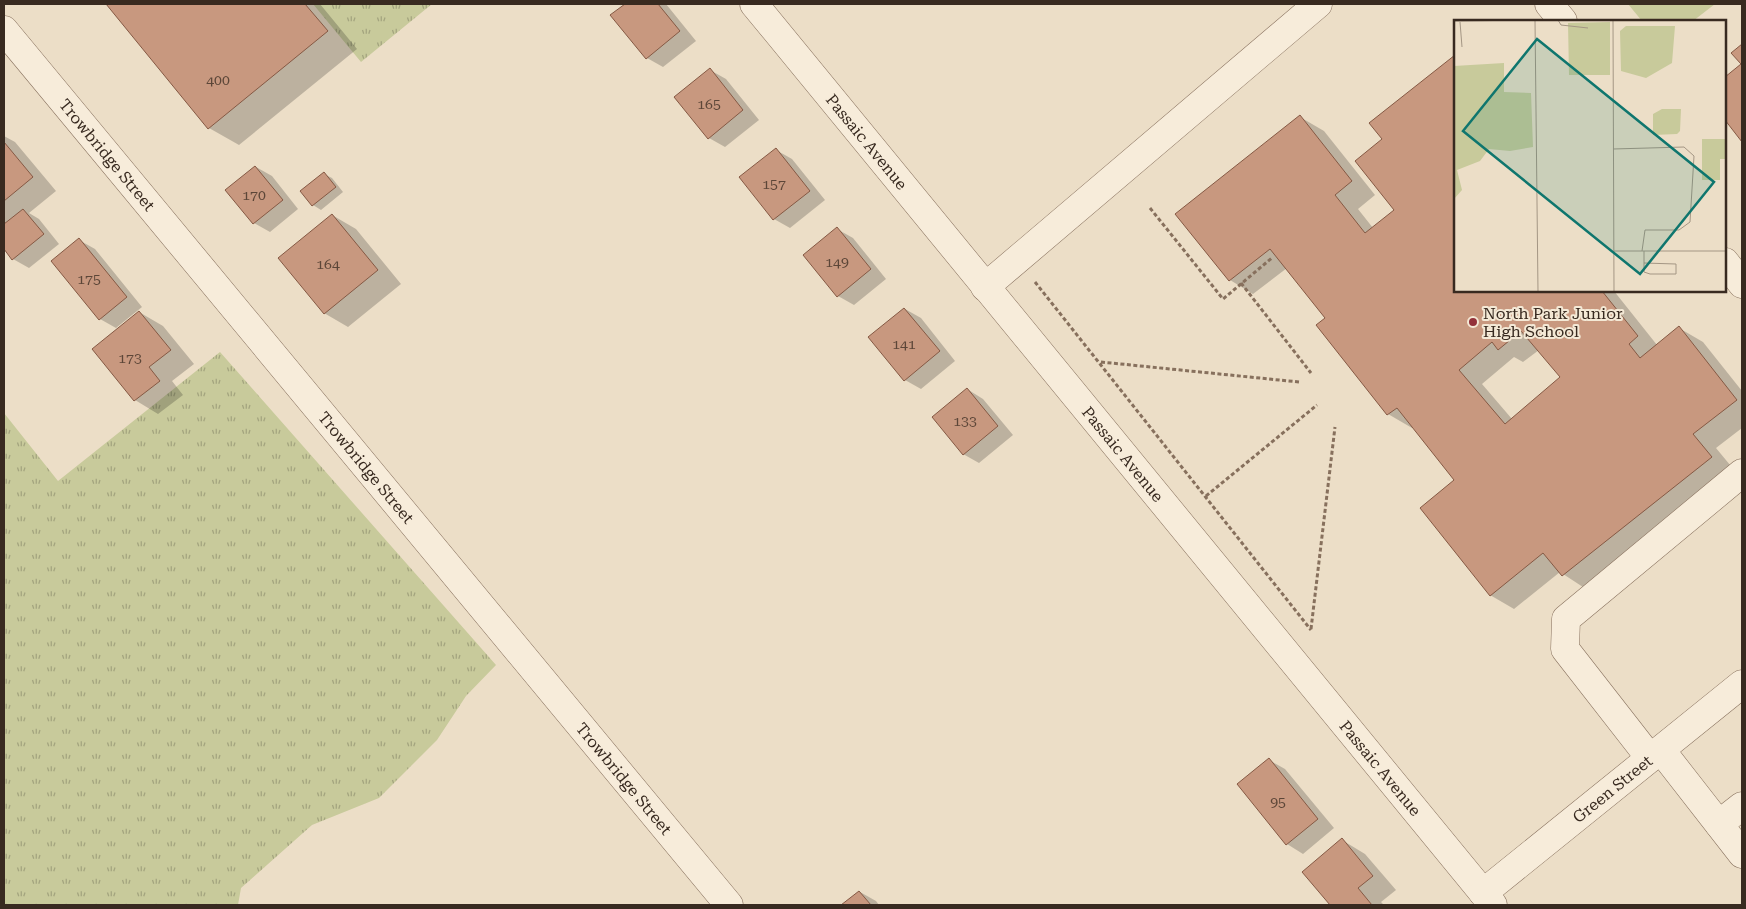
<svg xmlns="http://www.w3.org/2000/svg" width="1746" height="909" viewBox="0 0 1746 909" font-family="'Roboto Serif',serif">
  <defs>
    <pattern id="grass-tufts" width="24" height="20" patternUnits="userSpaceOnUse" patternTransform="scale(1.25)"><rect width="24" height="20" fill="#c8ca9b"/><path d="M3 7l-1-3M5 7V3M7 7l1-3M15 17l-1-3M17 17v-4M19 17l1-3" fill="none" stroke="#a3a47e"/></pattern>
  </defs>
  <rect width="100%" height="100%" fill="#ecdec7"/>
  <path fill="url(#grass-tufts)" d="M313,4H432L361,62Z
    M220,352L496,665L466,696L437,740L379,798L312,825L241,888L238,905H4V413L58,481Z"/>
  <path fill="#c8ca9b" d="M1628,4H1715L1693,21H1642Z"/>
  <path fill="#0003" fill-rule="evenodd" d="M107,4H320L357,49L239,145L209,128Z
    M627,4H666L696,41L663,67L647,58L612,16Z
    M1455,56V291H1614L1657,345L1679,328L1703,342L1742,391V428L1716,448L1735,471L1586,589L1560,572L1514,609L1490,595L1456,480L1414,427L1412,428L1388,414L1317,326L1326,318L1287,268L1253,294L1230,280L1300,117L1324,131L1375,195L1358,209L1373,228L1396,210L1384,140ZM1539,350L1562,378L1512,419L1482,384L1514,357L1523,362Z
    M1742,64V140L1725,118V78Z
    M710,70L726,79L759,120L725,147L709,138Z
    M4,136L15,142L56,191L29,213L39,219L59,244L29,268L13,259L4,247Z
    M776,150L792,159L825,200L790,228L774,219Z
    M256,167L272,176L298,209L270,232L254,223Z
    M324,174L332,178L343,192L321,210L313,205L302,191Z
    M332,215L356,229L401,284L348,327L324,313Z
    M837,229L853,238L886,279L854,305L838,296Z
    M79,240L95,249L142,307L116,328L100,319Z
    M905,309L921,318L955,361L921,389L905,380Z
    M139,312L163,326L194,364L172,381L183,395L158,414L135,400Z
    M967,389L983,399L1013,435L979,463L963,454Z
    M1269,760L1285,769L1334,828L1303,854L1287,844Z
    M1342,840L1365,854L1396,890L1381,902L1384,905H1331L1303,872Z
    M860,892L876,901L879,905H843Z"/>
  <path fill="#c8987f" stroke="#855944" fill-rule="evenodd" d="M106,4H305L328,31L208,129Z
    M625,4H658L680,31L646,59L610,15Z
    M1742,44V142L1725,120V77L1741,64L1731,53Z
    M1455,55V291H1602L1638,336L1629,344L1640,358L1679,326L1737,400L1693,434L1712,457L1562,576L1543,553L1490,596L1420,508L1454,480L1397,408L1387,415L1316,325L1325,318L1270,249L1229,281L1175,214L1300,115L1352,181L1335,195L1365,233L1394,210L1355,161L1382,139L1369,123ZM1521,331L1560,377L1505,424L1459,370L1492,342L1498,350Z
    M710,68L743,110L708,139L674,97Z
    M4,142L33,177L4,201Z
    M776,148L810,191L773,220L739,177Z
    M255,166L283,200L253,224L225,190Z
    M324,172L336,187L312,206L300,191Z
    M23,209L44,234L12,260L4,249V224Z
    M332,214L378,270L324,314L278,258Z
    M837,227L871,269L837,297L803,255Z
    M79,238L127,297L99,320L51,261Z
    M904,308L940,351L904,381L868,337Z
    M139,311L171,350L149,367L160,381L134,401L92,349Z
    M967,388L998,426L963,455L932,417Z
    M1269,758L1318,819L1286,845L1237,784Z
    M1342,838L1373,876L1358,888L1372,905H1330L1302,872Z
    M859,891L871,905H841Z"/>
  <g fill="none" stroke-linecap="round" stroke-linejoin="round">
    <g stroke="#87705d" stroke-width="29">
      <g id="minor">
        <path id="s1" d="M754,4L1493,905"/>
        <path d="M1549,4L1563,21"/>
        <path id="s2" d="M4,30L729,905"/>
        <path d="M1725,262L1742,284"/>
        <path d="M985,287L1318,4"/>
        <path d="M1661,750L1742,854"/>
        <path d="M1650,758L1565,649L1566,619L1742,473"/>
        <path d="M1719,824L1742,806"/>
        <path id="s3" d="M1483,893L1742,684"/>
      </g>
    </g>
    <path stroke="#87705d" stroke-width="3" stroke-dasharray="4 2.5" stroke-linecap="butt" d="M1150,208L1223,299L1273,257
      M1035,282L1311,630
      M1241,283L1311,373
      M1101,362L1299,382
      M1206,496L1317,405
      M1311,629L1335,427"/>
    <use href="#minor" stroke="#f7ecda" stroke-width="28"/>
  </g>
  <circle fill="#933139" stroke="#f4e9d6" stroke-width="2" cx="1473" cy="322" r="5"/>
  <g text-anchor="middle" stroke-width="4" stroke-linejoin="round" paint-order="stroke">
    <g font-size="14" fill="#5c4638">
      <text x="218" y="85">400</text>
      <text x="709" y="109">165</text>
      <text x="774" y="189">157</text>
      <text x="254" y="200">170</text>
      <text x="837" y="267">149</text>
      <text x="328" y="269">164</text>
      <text x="89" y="284">175</text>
      <text x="904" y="349">141</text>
      <text x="130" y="363">173</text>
      <text x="965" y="426">133</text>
      <text x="1278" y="807">95</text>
    </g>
    <g font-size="16" fill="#382a20" stroke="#f4e9d6">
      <text dy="6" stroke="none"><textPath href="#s1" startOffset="178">Passaic Avenue</textPath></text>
      <text dy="6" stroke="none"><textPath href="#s2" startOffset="162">Trowbridge Street</textPath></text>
      <text dy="6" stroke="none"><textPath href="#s1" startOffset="582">Passaic Avenue</textPath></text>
      <text dy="6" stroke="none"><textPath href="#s2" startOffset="568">Trowbridge Street</textPath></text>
      <text dy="6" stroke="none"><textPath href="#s1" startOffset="988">Passaic Avenue</textPath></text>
      <text dy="6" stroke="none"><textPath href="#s2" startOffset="972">Trowbridge Street</textPath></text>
      <text dy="6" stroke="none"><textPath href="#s3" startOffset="166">Green Street</textPath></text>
    </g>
    <g font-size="16" fill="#382a20" stroke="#f4e9d6" text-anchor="start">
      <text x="1483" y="319">North Park Junior<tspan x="1483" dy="18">High School</tspan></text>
    </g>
  </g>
  <g transform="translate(1454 20)">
    <rect width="272" height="272" fill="#ecdec7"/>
    <path d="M156,2V55H115L114,3ZM50,43V72L77,73L79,127L56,131L35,129L26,141L3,150L8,170L0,179V46Z" fill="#c8ca9b"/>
    <path d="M172,6H221L218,43L192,58L167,51L166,11ZM208,89H227L226,111L223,114L199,115V94ZM248,119H272V139H266V160H248Z" fill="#c8ca9b"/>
    <path fill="none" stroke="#a49684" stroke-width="1" d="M81,0L84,272M104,0L107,5L134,8M159,0L160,272M0,1L78,0M6,2L8,27M159,129L230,127L240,136L236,202L225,210H191L188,231M160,231H273M190,243V252L196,254H222V244L190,243V231"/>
    <path fill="#0f766e" fill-opacity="0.15" stroke="#0f766e" stroke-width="2.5" d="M83,19L260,162L186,254L9,111Z"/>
    <rect width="272" height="272" fill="none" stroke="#382a20" stroke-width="2.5"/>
  </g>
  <rect width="1746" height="909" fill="none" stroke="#382a20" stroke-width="10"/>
</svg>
